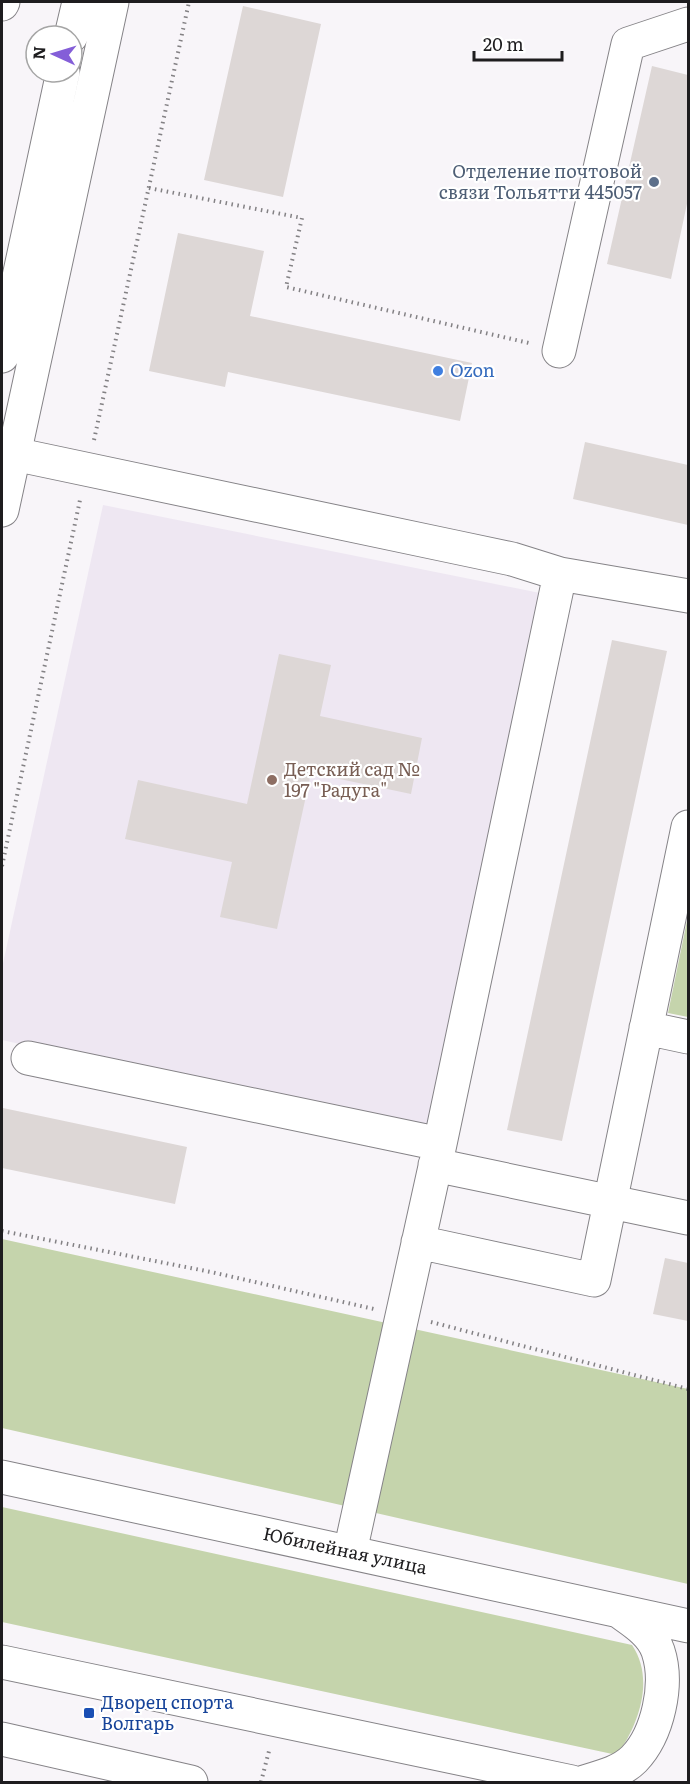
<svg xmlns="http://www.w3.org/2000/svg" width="690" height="1784" viewBox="0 0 690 1784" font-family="Literata,serif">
  <rect width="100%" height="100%" fill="#f8f5f9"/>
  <path fill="#eee7f2" d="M103,505L540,593L430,1135L2,1040V968Z"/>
  <path fill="#c5d4ac" d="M688,916V1017L668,1013Z
    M2,1239L688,1389V1584L2,1428Z
    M2,1507L632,1645C655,1679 639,1724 617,1755L2,1622Z"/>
  <path fill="#ddd7d6" d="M243,6L321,24L283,197L204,180Z
    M652,66L688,75V199L671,279L607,264Z
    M178,233L264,251L250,316L472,363L460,421L228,372L225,387L149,371Z
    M585,442L688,465V525L573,499Z
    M612,640L667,651L562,1141L507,1130Z
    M279,654L331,665L320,716L422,738L411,794L311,773L277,929L220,917L232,862L125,839L138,780L247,804Z
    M3,1108L187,1147L175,1204L2,1168Z
    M665,1258L688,1263V1321L653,1314Z"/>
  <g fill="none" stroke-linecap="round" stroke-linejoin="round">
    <g stroke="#858387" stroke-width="35">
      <path id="minor" d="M2,4L3,2
        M559,351L628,44L688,24
        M14,454L455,547L512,559L560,574L688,596
        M646,1028L688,1037
        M28,1058L440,1144
        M435,1165L688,1218
        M418,1242L594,1280L688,827
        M350,1552L440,1144L560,574
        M2,1739L191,1782"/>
    </g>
    <g stroke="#858387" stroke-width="35">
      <path id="major" d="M71,36L79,2
        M2,356L63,72
        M2,510L112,2
        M2,1477L688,1626
        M2,1662L572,1782
        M584,1782C601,1777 621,1772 634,1759C658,1734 669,1684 658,1651C652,1633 634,1622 620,1612"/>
    </g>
    <path stroke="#838184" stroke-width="4" stroke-dasharray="1.5 4.5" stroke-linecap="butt" d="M149,188L302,218L286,287L529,343
      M94,440L189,2
      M2,866L80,500
      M2,1231L211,1272L374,1309
      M431,1322L688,1389
      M261,1782L269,1751"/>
    <use href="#minor" stroke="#fff" stroke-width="33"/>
    <use href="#major" stroke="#fff" stroke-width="33"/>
  </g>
  <circle fill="#5c6f8a" stroke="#fff" stroke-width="2" cx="654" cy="182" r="6"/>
  <circle fill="#3f7fe0" stroke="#fff" stroke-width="2" cx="438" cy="371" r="6"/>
  <circle fill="#8d6e63" stroke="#fff" stroke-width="2" cx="272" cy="780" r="6"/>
  <rect fill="#1a4fb4" stroke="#fff" stroke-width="2" x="83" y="1707" width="12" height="12" rx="3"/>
  <g text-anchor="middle" stroke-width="4.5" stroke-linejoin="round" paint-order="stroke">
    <g font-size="18" fill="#4e5e75" stroke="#fff" text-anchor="end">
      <text x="642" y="178">Отделение почтовой<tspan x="642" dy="21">связи Тольятти 445057</tspan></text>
    </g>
    <g font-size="18" fill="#366cbe" stroke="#fff" text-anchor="start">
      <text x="450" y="377">Ozon</text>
    </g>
    <g font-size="18" fill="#785e54" stroke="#fff" text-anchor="start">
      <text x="284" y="776">Детский сад №<tspan x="284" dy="21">197 "Радуга"</tspan></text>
    </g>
    <g font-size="18" fill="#1e1d1f" stroke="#fff">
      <text transform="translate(345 1551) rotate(12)" y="6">Юбилейная улица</text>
    </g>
    <g font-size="18" fill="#164399" stroke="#fff" text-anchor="start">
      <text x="101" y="1709">Дворец спорта<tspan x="101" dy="21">Волгарь</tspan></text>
    </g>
  </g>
  <rect width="690" height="1784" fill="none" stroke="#1e1d1f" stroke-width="6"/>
  <g transform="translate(54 54) rotate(274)"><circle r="28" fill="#ffffff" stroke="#a5a5a5" stroke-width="1.5"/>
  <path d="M0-4.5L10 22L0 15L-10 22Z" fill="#845ed8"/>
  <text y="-9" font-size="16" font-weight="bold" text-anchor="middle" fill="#1e1d1f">N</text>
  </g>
  <path d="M474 51v9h88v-9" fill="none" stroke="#1e1d1f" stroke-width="3"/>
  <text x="483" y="51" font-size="18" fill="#1e1d1f" stroke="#ffffff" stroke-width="4.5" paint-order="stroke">20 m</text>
</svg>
